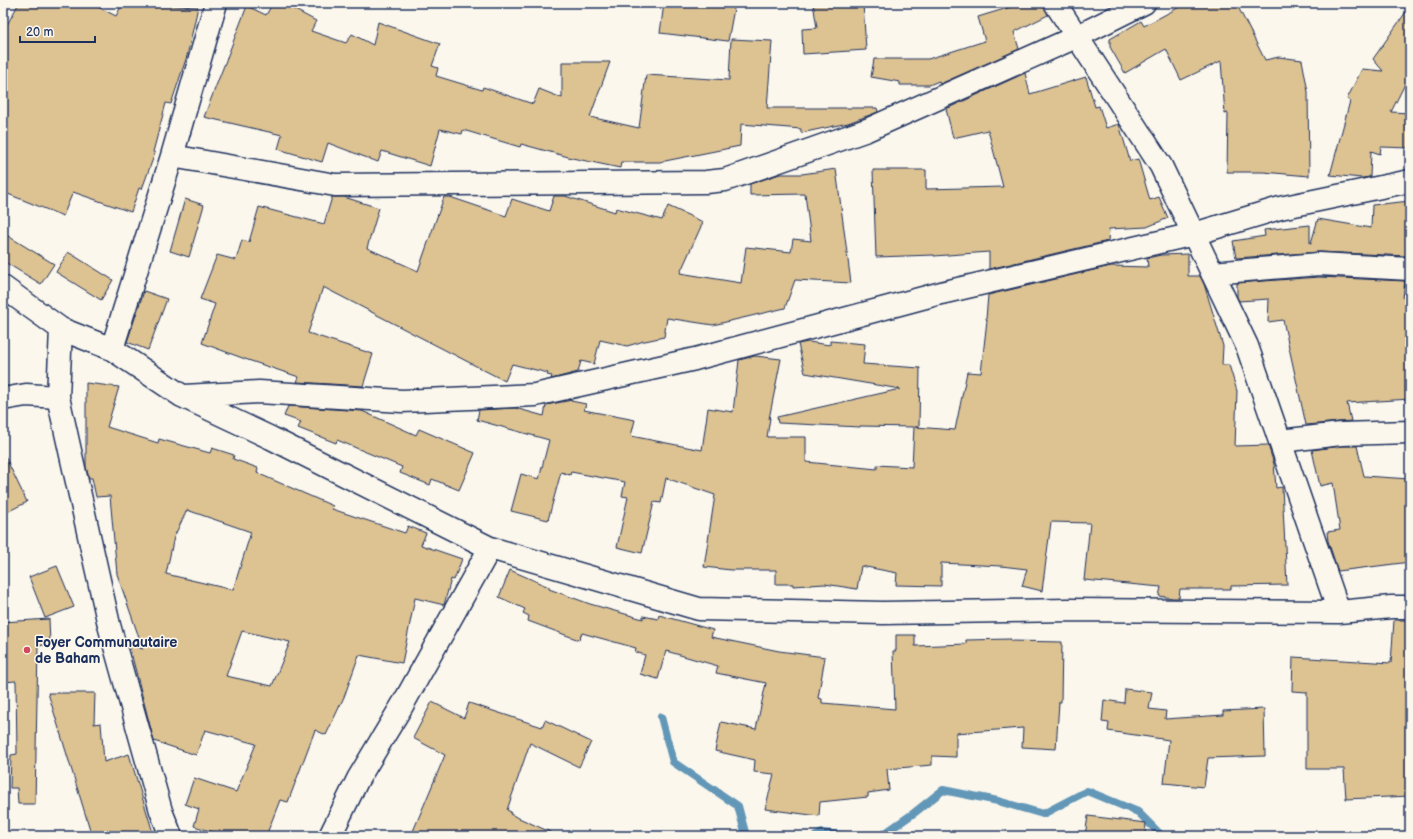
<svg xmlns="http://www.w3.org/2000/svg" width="1413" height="839" viewBox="0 0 1413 839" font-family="'Balsamiq Sans',sans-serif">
  <rect width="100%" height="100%" fill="#fbf7ec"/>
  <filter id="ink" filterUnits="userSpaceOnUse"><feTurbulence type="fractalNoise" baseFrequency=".025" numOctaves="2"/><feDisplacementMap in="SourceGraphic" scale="8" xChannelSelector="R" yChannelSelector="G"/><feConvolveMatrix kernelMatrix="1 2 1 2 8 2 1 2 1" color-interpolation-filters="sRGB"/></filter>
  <g filter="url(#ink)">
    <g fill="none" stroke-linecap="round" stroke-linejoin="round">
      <path stroke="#6397b8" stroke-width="8" d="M661,717L673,762L738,806L746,836
        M816,836L823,833L848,836
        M881,836L914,813L943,790L998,801L1043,814L1087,791L1138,812L1162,836"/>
    </g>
    <path fill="#ddc292" stroke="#1b2f5e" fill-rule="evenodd" d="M19,3H90L116,16L123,3L198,7L187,56L171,104L166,103L153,152L155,153L142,189L139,188L131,212L73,192L63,216L3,192V32Z
      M273,3H282L316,21L311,31L346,43L352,34L373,45L378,22L440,44L432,66L438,68L436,76L482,90L483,87L533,104L539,89L562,98V62H610L590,117L639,128L646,75L729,80L731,39L772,41L767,108H877L878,112L848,123L801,133V129L741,124L740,146L660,162H621L620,168L572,158L521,144L520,147L510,144L463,130L462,134L440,129L430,166L382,151L378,162L328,143L322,162L278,149L282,135L204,117L247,6L266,15Z
      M664,3H735L728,41L660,33Z
      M813,3H863L866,50L803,54L802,29L817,28Z
      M1012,3H1043L1048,15L1014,32L1019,49L940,84L939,81L929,85H900V82L871,77L874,59H928L985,41L978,17L1014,6Z
      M1187,3H1236L1265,60L1279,57L1302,60L1308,92L1309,176L1263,172H1227L1228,113L1225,114L1221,61L1181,80L1166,49L1125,73L1110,47V39L1141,21L1144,26Z
      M1410,6V74L1391,112L1410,113V148L1381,147L1380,154L1371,151L1370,177L1362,178L1330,175L1350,101L1347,99L1362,69L1383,71L1373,59Z
      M1025,73L1030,94L1086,77L1095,107L1099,106L1106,128L1119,124L1130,161L1138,159L1150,200L1159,197L1168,218L1147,227L1109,229L1108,241L989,269V252L934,256V255L876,257L873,170H926V189L1003,187L988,130L953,138L946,109Z
      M836,169L851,283L795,280L785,308L713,325L667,318L664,337L645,341H642L641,342L627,346L600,340L594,364L581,361L578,372L551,379L552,376L547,375L548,373L512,364L505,381L323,287L308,333L373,354L363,386L297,382L299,377L245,359L202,343L215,304L200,299L217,255L236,260L242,240L249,242L259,207L324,224L332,197H344L379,208L367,248L418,271L444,197H450L506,216L512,199L549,211L554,196H565L615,212L616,208L662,220L668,206L703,222L680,273L741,283L746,247L791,252L793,239L811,241L805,194L750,195V184L780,174H802Z
      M185,199L204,205L189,257L170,251Z
      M1410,201V244L1408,256L1320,252L1236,258L1233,241L1265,236L1264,230L1310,225V243H1311L1318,219L1371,228L1372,205Z
      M3,233L54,264L41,284L3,261Z
      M68,252L113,280L101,300L56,272Z
      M1188,254V276H1200L1204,284L1223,346L1222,365H1229L1237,391L1235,446L1268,445L1274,464L1276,488L1282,487L1287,585L1231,586V589H1180L1179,598H1173L1159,596L1161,587L1084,580L1090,523L1051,522L1042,591L1022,586L1027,569L1001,566L941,563V586L896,585L897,573L861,566L857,589L825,584L793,586V584H776V570H731L704,567L715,495L666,478L661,503L654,502L642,553L617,547L628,497L622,496L625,482L571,472L570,475L561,472L548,520L511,511L521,474L539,479L549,440L477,420L479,410L515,408L544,416L546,405L572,400L571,401L586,404L584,410L635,420L631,436L702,450L708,408L733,412L739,360L755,356L781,359L769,419L770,418L767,437H806V462L877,469V465L912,467L914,427L860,426V427L778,423L777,417L900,389L805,373L798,344L808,342L830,345V341L865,344L863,364L920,368L919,427H915L955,430L967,372L981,373L987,320L986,319L988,295L1111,266L1148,267L1147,258L1161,255Z
      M1319,277L1405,281L1403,298H1410V399L1347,403L1351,421L1306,425L1283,320L1268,322L1269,299L1239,301L1237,297V283Z
      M144,291L167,299L148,350L127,342Z
      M86,383L119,387L107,427L158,443L159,439L210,453L212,448L234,455L233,459L258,468L257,473L333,506L332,509L405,533L408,526L426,533L421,545L462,559L454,580L451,579L444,605L415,598L402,663L359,655L344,697L326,735L315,730L288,802L280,800L266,836H226L194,826L199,809L185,804L194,778L236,792L256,744L205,730L196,755L154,741L129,645L143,649L117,574L110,496L96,497L92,478H89L86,467ZM187,510L251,532L233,590L166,574L174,537ZM242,631L290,642L272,686L226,676Z
      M288,406L362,411L416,435L419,429L475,453L459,490L432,479L430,485L400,473L402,467L337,440L336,443L298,428L301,422L284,416Z
      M1342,446H1357L1364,476L1410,479V562L1338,571L1328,541L1327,532L1340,530L1333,483L1320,486L1312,450Z
      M3,452L27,502L3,514Z
      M57,566L74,607L45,618L29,577Z
      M510,570L549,587V589L590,604L643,619V616L658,619L659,615L713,630L711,637L779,651L825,657L818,698L822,699V703L895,709L893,651H896V635H915V646L966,644V640L1011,639V641L1062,642L1061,702H1059L1056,749L1022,747L1023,728L956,733V757L932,756V765L887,769L889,790L868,793V797L820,802L819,816L765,809L774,774L754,772L755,760L715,751L721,722L756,729L766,683L716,673L718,666L666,651L658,679L640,674L645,655L635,652L636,648L582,633L579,640L528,621L529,616L523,613L525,609L499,597Z
      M49,619L50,644L38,646L35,804H18L17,788H10L11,755L17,754L16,681L3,682V622Z
      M1394,620H1410V796L1346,799L1344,769H1307V692L1292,691L1293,657L1391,663Z
      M1125,689L1152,692L1149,709L1166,711L1165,719L1223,715V711L1264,709L1265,756L1208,758L1204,787L1164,783L1169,740L1108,731L1109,723L1102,722L1104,700L1124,703Z
      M48,693H95L94,724L101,723L104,762L129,754L154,836H92Z
      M432,702L464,718L469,703L542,727L545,720L591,742L579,767L530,743L507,810L511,812L510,814L559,836H411L445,755L413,738Z
      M1088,816L1146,823L1145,836H1085Z"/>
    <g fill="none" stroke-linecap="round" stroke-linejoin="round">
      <g stroke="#1b2f5e" stroke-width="25">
        <path id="minor" d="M1055,3L1161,166L1247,346L1339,612
          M172,156L335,185L706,182L725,180L867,130L1076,37L1144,3
          M1212,273L1319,264L1410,269
          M3,287L61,329L112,349L182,396L271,438L490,548L699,609L883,613L1068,610L1339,612L1391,607H1410
          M61,329L58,397L109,625L161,811L171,836
          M112,349L172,156L216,3
          M184,396L259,392L402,401L535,395L695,359L941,293L1194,234L1280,208L1410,181
          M3,399L26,395L58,397
          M1280,441L1341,434L1410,432
          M330,836L358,779L403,704L490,548"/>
      </g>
      <use href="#minor" stroke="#fbf7ec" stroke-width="22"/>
    </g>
  </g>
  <circle fill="#d1495b" stroke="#fbf7ec" stroke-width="1.5" cx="27" cy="650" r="4"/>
  <g text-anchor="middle" stroke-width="3" stroke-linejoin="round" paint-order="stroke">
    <g font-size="14" font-weight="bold" fill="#1b2f5e" stroke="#fbf7ec" text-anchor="start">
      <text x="35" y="647">Foyer Communautaire<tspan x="35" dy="16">de Baham</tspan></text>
    </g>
  </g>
  <rect width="1413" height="839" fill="none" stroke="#fbf7ec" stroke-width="16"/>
  <rect x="8" y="8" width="1397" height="823" fill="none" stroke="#1b2f5e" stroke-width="1.5" filter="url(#ink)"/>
  <path d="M20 36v6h75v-6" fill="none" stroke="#1b2f5e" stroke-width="2"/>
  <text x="26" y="36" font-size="12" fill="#1b2f5e" stroke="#fbf7ec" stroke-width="3" paint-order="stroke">20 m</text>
</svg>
